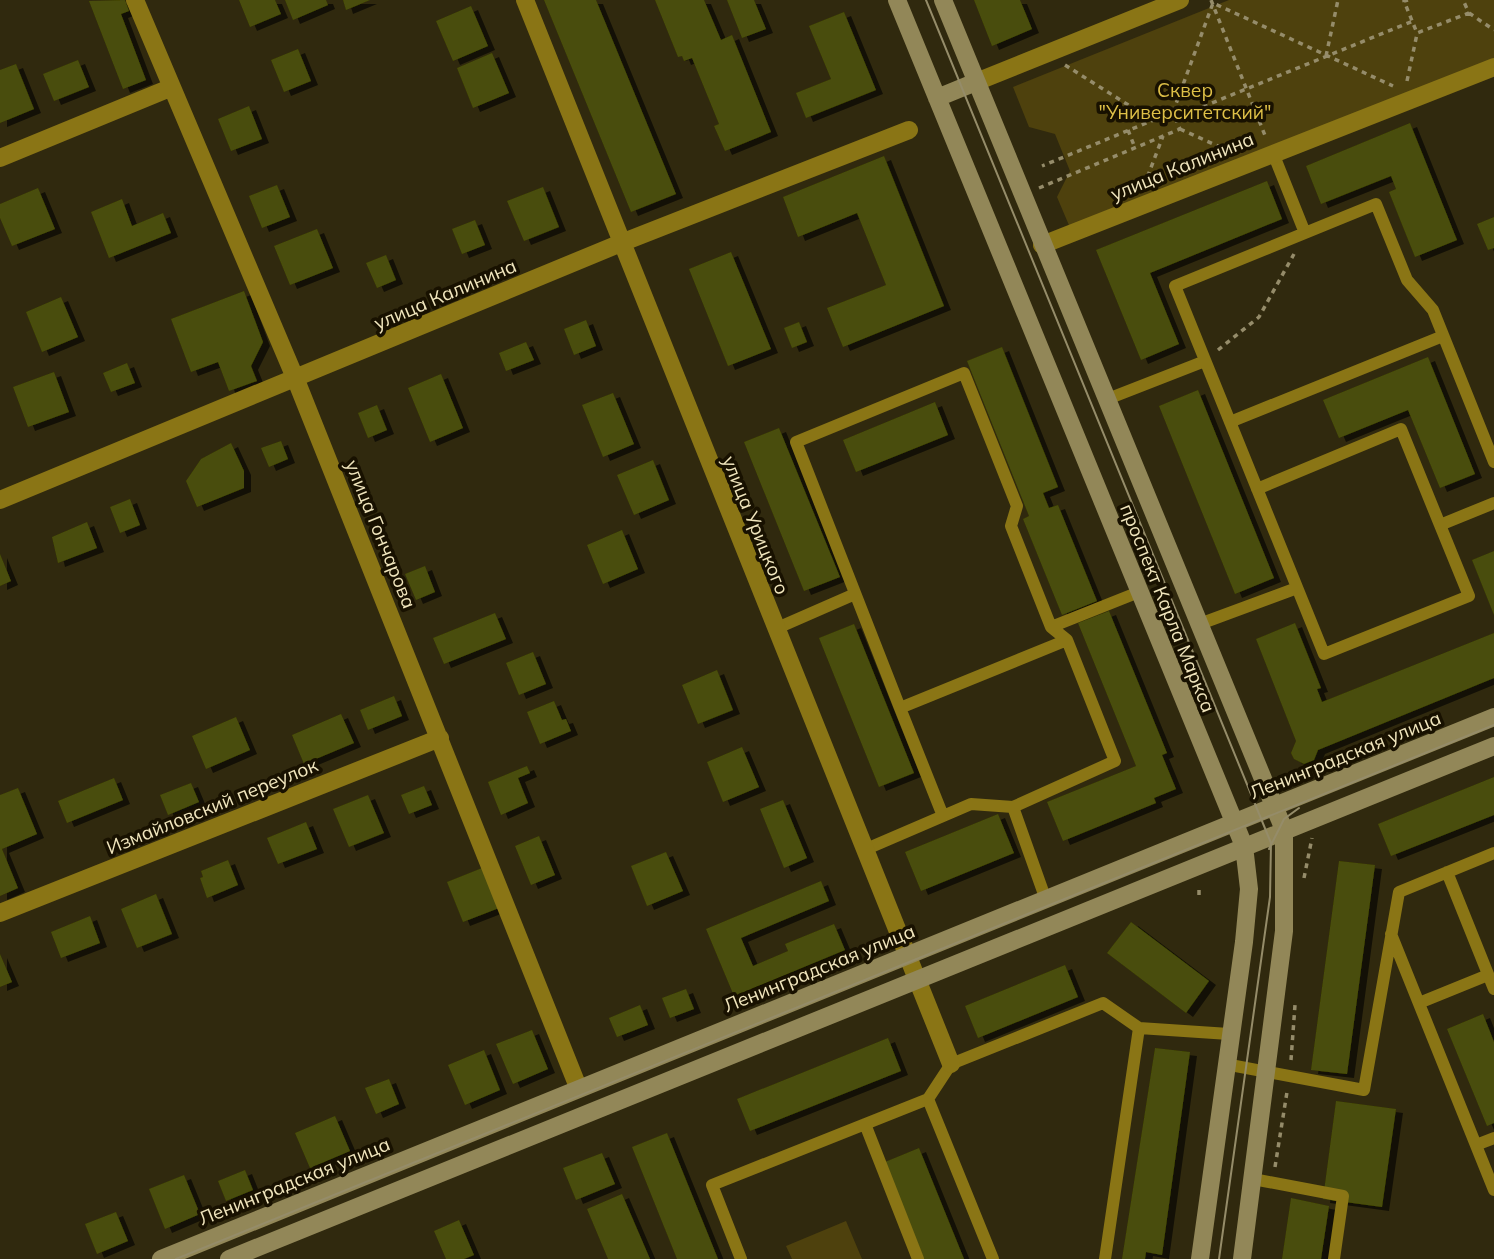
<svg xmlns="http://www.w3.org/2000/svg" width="1494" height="1259" viewBox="0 0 1494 1259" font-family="Mulish,sans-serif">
  <defs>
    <filter id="shadow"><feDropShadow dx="7" dy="4" stdDeviation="0" flood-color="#0009"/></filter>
  </defs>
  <rect width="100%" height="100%" fill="#30290e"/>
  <path fill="#4e410d" d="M1229,0H1494V59L1071,230L1057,197L1070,171L1055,134L1029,127L1013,87Z
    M846,1221L862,1259H792L786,1246Z"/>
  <path fill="#484e08" filter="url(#shadow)" d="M125,0L129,11L121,14L146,80L123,89L89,1Z
    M239,0H275L281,14L250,27Z
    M285,0H326L328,5L293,20Z
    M343,0H370L346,10Z
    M544,0H596L676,194L631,212Z
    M655,0H704L721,40L732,35L771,132L725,151L714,126L719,124L692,58L684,61L682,56L678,57Z
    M727,0H754L766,29L742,38Z
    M974,0H1020L1032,29L992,46Z
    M471,6L488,46L453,61L436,21Z
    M844,12L876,90L806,118L796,93L831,79L809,26Z
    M298,49L311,81L284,92L271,60Z
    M492,53L509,93L473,108L457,68Z
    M78,60L89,87L54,101L43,74Z
    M16,64L34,109L0,123V70Z
    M249,106L262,139L231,151L218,119Z
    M1410,123L1457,240L1415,257L1389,192L1396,189L1391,176L1321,204L1306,166Z
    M884,156L944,306L843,347L827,308L886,285L857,213L798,237L783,197Z
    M1267,181L1282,219L1150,273L1179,344L1141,360L1096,250Z
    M277,185L290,217L262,228L249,196Z
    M543,187L559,227L524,241L507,201Z
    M38,188L55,229L12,246L0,218V204Z
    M122,199L132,226L163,213L171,233L109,258L91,212Z
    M1494,217V248L1488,250L1477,224Z
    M475,220L485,245L462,254L452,229Z
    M317,229L333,268L290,285L274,246Z
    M731,252L771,349L728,366L689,269Z
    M386,255L396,280L377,288L366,263Z
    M244,291L263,342L251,366L257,381L229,391L218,362L191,372L171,319Z
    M61,297L78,337L42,352L26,312Z
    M586,320L596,346L574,355L564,329Z
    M799,322L807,342L792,348L784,328Z
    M526,342L534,360L506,371L499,353Z
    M1002,347L1058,487L1043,493L1049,508L1058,505L1097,601L1062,615L1023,519L1029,516L967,361Z
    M1428,357L1475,474L1440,488L1408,410L1339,438L1323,400Z
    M127,363L135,383L111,392L103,373Z
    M54,372L69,412L28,427L13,387Z
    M441,374L463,428L430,442L408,388Z
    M1198,390L1274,578L1235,594L1159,406Z
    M613,393L634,444L603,457L582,405Z
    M935,402L948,435L856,472L843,440Z
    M377,405L387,430L368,438L358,413Z
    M779,428L840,577L804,591L744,442Z
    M281,441L288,459L269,467L261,448Z
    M231,443L244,471V488L197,507L186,481L201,459Z
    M653,460L669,500L634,515L617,475Z
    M130,499L140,525L120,533L110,507Z
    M87,522L97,548L58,563L52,537Z
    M622,530L638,569L603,584L587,545Z
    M1494,551V615L1472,560Z
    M0,554L11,581L0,586Z
    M425,566L435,592L416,600L405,574Z
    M1109,611L1167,753L1162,755L1176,789L1154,798L1156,803L1063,841L1047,802L1136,766L1078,623Z
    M495,613L506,639L444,664L433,638Z
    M1295,623L1321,688L1317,689L1322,702L1494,633V678L1318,750L1314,760L1304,764L1294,759L1291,753L1296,741L1256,639Z
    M854,624L914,773L879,787L819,638Z
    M533,652L546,684L519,695L506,663Z
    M717,670L733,710L698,724L682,685Z
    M394,696L402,716L368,730L360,710Z
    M554,701L562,720L566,719L571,731L540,744L527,712Z
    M341,714L354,743L304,764L292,735Z
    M236,717L250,750L206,769L192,736Z
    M742,747L759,787L723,802L707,762Z
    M527,766L530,773L518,778L528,803L501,815L488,782Z
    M1494,777V815L1391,856L1378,824Z
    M114,778L123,800L67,823L58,801Z
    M191,783L199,802L168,815L160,795Z
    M424,786L432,805L409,814L401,795Z
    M18,788L37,834L2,849L18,888L0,896V795Z
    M368,795L384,833L349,847L333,809Z
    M783,800L807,858L784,868L760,809Z
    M998,814L1014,853L921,891L905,852Z
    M306,822L317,849L278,864L267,838Z
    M539,836L555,875L531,885L515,846Z
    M666,852L683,891L647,906L631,866Z
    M228,860L238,885L207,898L200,878L203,877L201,871Z
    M1339,861L1375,865L1347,1074L1311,1070Z
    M482,868L499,908L463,922L447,882Z
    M821,881L829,901L741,938L753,966L788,951L785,944L834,924L845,950L734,996L706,929Z
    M156,894L172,934L137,948L121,909Z
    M90,916L100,943L61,958L51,932Z
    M1131,922L1209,981L1186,1013L1107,953Z
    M0,954L12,982L0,987Z
    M1065,965L1078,997L978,1038L965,1006Z
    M686,989L694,1009L670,1018L662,998Z
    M640,1005L648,1025L617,1037L609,1018Z
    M1483,1014L1494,1042V1123L1487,1126L1447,1029Z
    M532,1030L548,1069L513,1084L496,1044Z
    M888,1038L901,1071L750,1131L737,1099Z
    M1155,1048L1190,1052L1162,1255L1146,1252L1145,1259H1122Z
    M484,1050L500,1090L465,1105L448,1065Z
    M389,1079L399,1104L376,1114L365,1088Z
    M1336,1101L1396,1109L1382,1207L1323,1199Z
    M335,1116L350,1151L310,1168L295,1133Z
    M667,1133L718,1259H677L632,1147Z
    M919,1148L964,1259H924L885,1162Z
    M602,1153L615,1184L576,1200L563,1168Z
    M245,1170L253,1190L226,1201L218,1181Z
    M184,1175L200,1214L165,1229L149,1189Z
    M622,1194L650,1259H608L587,1209Z
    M1291,1198L1329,1206L1321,1259H1282Z
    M116,1212L128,1241L97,1254L85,1224Z
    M459,1220L474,1255L464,1259H446L434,1231Z"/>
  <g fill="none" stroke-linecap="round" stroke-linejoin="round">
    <path stroke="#958c6a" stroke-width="3.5" stroke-dasharray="5 5" stroke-linecap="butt" d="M1211,0L1266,138
      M1408,0L1404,1L1417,33L1469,13L1463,0
      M1469,13L1494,30
      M1326,56L1338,0
      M1065,65L1152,120
      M1407,81L1417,34
      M1173,112L1213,3L1393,86
      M1175,118L1413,21
      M1180,129L1229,151
      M1128,130L1135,148
      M1144,186L1163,136
      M1039,188L1180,129L1173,112L1042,166
      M1218,350L1259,317L1294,254
      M1304,878L1312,838
      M1199,895V885
      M1291,1060L1295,1005
      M1275,1167L1287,1092"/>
    <path stroke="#8a7515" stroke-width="12" d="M1273,153L1305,233
      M1105,400L1205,361
      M1230,422L1443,336
      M1494,462L1433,310L1407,280L1376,204L1175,286L1324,654L1469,596L1440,525L1494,503
      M1257,489L1401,429L1440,525
      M1197,625L1297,588
      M775,629L855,594
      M1067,640L1051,627L1139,592
      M900,708L796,442L964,373L1017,506L1011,526L1051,627
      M943,816L900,708L1067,640L1115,761L1013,807L1046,900
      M864,850L971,804L1013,807
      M1447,872L1494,989
      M1391,934L1494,1190
      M1419,1003L1488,975
      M1225,1064L1364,1090L1399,892L1494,853
      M928,1099L993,1259
      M865,1124L918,1259
      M1476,1145L1494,1138
      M1253,1179L1343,1196L1334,1259
      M741,1259L712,1185L928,1099L951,1064L1103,1003L1139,1028L1229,1034
      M1105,1259L1139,1028"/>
    <path stroke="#8a7515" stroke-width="18" d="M135,0L296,380L578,1087
      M525,0L951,1064
      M976,82L1180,0
      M0,158L170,88
      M1042,245L1494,67
      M0,500L621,243L909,130
      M0,913L440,738"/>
    <path stroke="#928758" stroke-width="18" d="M897,0L1244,846L1249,889L1244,942L1200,1259
      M943,0L1284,830V931L1242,1259
      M937,98L976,82
      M161,1259L1494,717
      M229,1259L1494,746"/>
    <path stroke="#958c69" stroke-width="2" d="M926,0L1271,843L1270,897L1219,1259
      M1269,849L1284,819L1299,808
      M176,1259L1494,725"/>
  </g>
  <g text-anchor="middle" stroke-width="7" stroke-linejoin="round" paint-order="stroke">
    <g font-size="19" fill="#dec047" stroke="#181100">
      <text x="1185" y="97">Сквер<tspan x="1185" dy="22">"Университетский"</tspan></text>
    </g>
    <g font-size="19" fill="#f1e6bd" stroke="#181100">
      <text transform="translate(1182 166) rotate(-22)" y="7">улица Калинина</text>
      <text transform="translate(445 294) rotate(-23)" y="7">улица Калинина</text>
      <text transform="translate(756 525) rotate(68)" y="7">улица Урицкого</text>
      <text transform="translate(381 534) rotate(68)" y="7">улица Гончарова</text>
      <text transform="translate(1168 608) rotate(68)" y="7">проспект Карла Маркса</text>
      <text transform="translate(1345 755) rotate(-22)" y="7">Ленинградская улица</text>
      <text transform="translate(212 806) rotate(-22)" y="7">Измайловский переулок</text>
      <text transform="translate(819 968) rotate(-22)" y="7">Ленинградская улица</text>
      <text transform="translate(294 1181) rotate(-22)" y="7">Ленинградская улица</text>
    </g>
  </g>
</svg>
